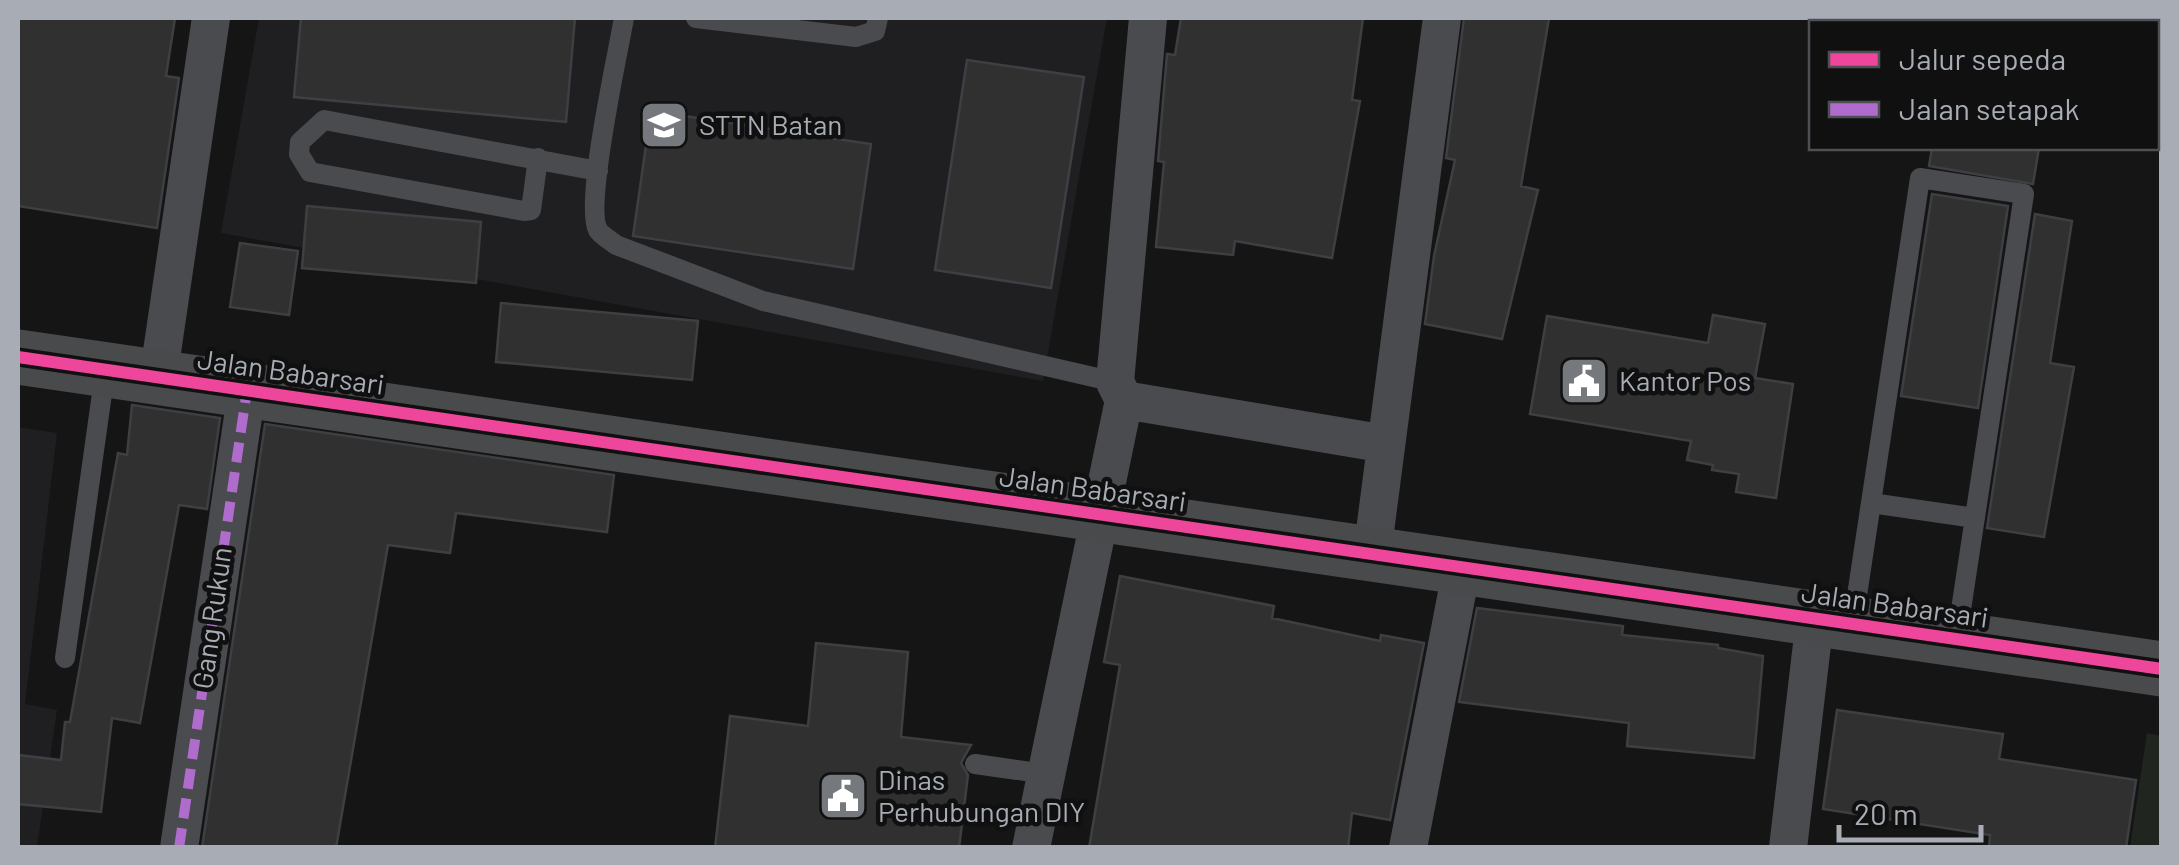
<svg xmlns="http://www.w3.org/2000/svg" width="2179" height="865" viewBox="0 0 2179 865" font-family="Barlow,sans-serif">
  <rect width="100%" height="100%" fill="#151516"/>
  <path fill="#1f1f21" d="M259,18H1107L1043,381L221,233Z
    M18,427L57,433L25,704L57,710L37,847L18,848Z"/>
  <path fill="#202520" d="M2147,733L2161,736V847H2130Z"/>
  <path fill="#303031" stroke="#3e3f42" stroke-width="2.5" d="M18,18H175L166,76L179,78L157,228L18,206Z
    M301,18H575L566,122L294,97Z
    M1181,18H1363L1352,100L1360,101L1332,258L1235,241L1233,255L1156,247L1164,162L1158,161L1167,54L1175,55Z
    M1464,18H1549L1521,186L1538,190L1502,339L1425,324L1434,256L1455,160L1446,158Z
    M967,60L1084,77L1051,288L935,270Z
    M651,111L871,144L853,269L633,236Z
    M1932,148H2039L2033,184L1929,166Z
    M1932,194L2008,206L1978,408L1901,396Z
    M307,206L481,222L476,283L302,268Z
    M2035,214L2072,221L2050,363L2074,367L2044,537L1987,528Z
    M240,243L298,251L289,315L230,307Z
    M501,303L698,321L692,380L496,362Z
    M1713,315L1765,324L1755,378L1793,384L1776,498L1736,492L1739,474L1712,470L1713,465L1687,460L1691,441L1530,414L1547,316L1708,343Z
    M132,405L220,418L207,509L179,505L140,723L112,718L101,812L18,804V755L61,760L65,722H70L118,453L127,455Z
    M265,424L614,475L607,532L456,513L450,553L388,545L336,848H202Z
    M1120,576L1274,606L1272,618L1380,641L1381,635L1424,643L1390,820L1352,813L1348,848H1089L1120,665L1104,662Z
    M1477,608L1623,626L1622,635L1718,645V648L1763,656L1754,758L1627,746L1629,723L1459,702Z
    M816,643L908,652L901,737L971,745L961,763L968,775L959,848H715L730,716L808,726Z
    M1837,710L2003,734L1999,759L2136,780L2126,848H1989L1990,835L1823,809Z"/>
  <g fill="none" stroke-linecap="round" stroke-linejoin="round">
    <path stroke="#4a4b4e" stroke-width="20" d="M624,18C618,53 584,205 598,230C601,235 611,241 616,245L763,301L1115,382
      M696,18L856,37L875,31L878,18
      M538,158L531,210L524,211L310,172L299,154L300,142L324,120L598,171
      M1871,503L1975,518
      M1853,622L1920,178L2024,194L1957,636
      M65,658L105,372
      M975,764L1046,774"/>
    <path stroke="#4a4b4e" stroke-width="38" d="M158,379L211,18
      M1124,400L1386,444
      M1372,554L1442,18
      M179,848L247,390
      M1031,848L1124,400L1115,382L1148,18
      M1408,848L1462,567
      M1788,848L1815,619"/>
    <path stroke="#494a4c" stroke-width="55" d="M18,357L2162,669"/>
    <path stroke="#b06ccc" stroke-width="10" stroke-dasharray="20 10" stroke-linecap="butt" d="M179,848L247,390"/>
    <g stroke="#101011" stroke-width="19">
      <path id="cycleway" d="M18,357L2162,669"/>
    </g>
    <use href="#cycleway" stroke="#ed469a" stroke-width="12"/>
  </g>
  <defs>
    <g id="university-square" transform="scale(2.5)"><rect x="-9" y="-9" width="18" height="18" rx="4" fill="#75787d" stroke="#101011"/><path d="M0-5L7-2L0 1L-7-2ZM-4 1L0 2.5L4 1V4Q0 6-4 4Z" fill="#fff"/></g>
    <g id="civic-square" transform="scale(2.5)"><rect x="-9" y="-9" width="18" height="18" rx="4" fill="#75787d" stroke="#101011"/><path d="M-.6-6.5H3V-4.5H.6V-3L4-1V1h2V6H-6V1h2V-1L-.6-3ZM-1.2 2.5V6h2.4V2.5Z" fill="#fff"/></g>
  </defs>
  <g fill-rule="evenodd">
    <use href="#university-square" x="664" y="125"/>
    <use href="#civic-square" x="1584" y="381"/>
    <use href="#civic-square" x="843" y="796"/>
  </g>
  <g text-anchor="middle" stroke-width="9" stroke-linejoin="round" paint-order="stroke">
    <g font-size="28" fill="#a8adb5" stroke="#101011" text-anchor="start">
      <text x="699" y="135">STTN Batan</text>
      <text x="1619" y="391">Kantor Pos</text>
      <text x="878" y="790">Dinas<tspan x="878" dy="32">Perhubungan DIY</tspan></text>
    </g>
    <g font-size="28" fill="#a8adb5" stroke="#101011">
      <text transform="translate(291 372) rotate(8)" y="10">Jalan Babarsari</text>
      <text transform="translate(1093 489) rotate(8)" y="10">Jalan Babarsari</text>
      <text transform="translate(1895 605) rotate(8)" y="10">Jalan Babarsari</text>
      <text transform="translate(212 618) rotate(-82)" y="10">Gang Rukun</text>
    </g>
  </g>
  <rect width="2179" height="865" fill="none" stroke="#a8adb5" stroke-width="40"/>
  <rect x="1809" y="20" width="350" height="130" fill="#101011" stroke="#4d4f53" stroke-width="2.5"/>
  <rect x="1829" y="52" width="50" height="15" fill="#ed469a" stroke="#4d4f53" stroke-width="2.5"/>
  <text x="1899" y="70" font-size="30" fill="#a8adb5">Jalur sepeda</text>
  <rect x="1829" y="102" width="50" height="15" fill="#b06ccc" stroke="#4d4f53" stroke-width="2.5"/>
  <text x="1899" y="120" font-size="30" fill="#a8adb5">Jalan setapak</text>
  <path d="M1839 825v15h142v-15" fill="none" stroke="#a8adb5" stroke-width="5"/>
  <text x="1854" y="825" font-size="30" fill="#a8adb5" stroke="#101011" stroke-width="8" paint-order="stroke">20 m</text>
</svg>
